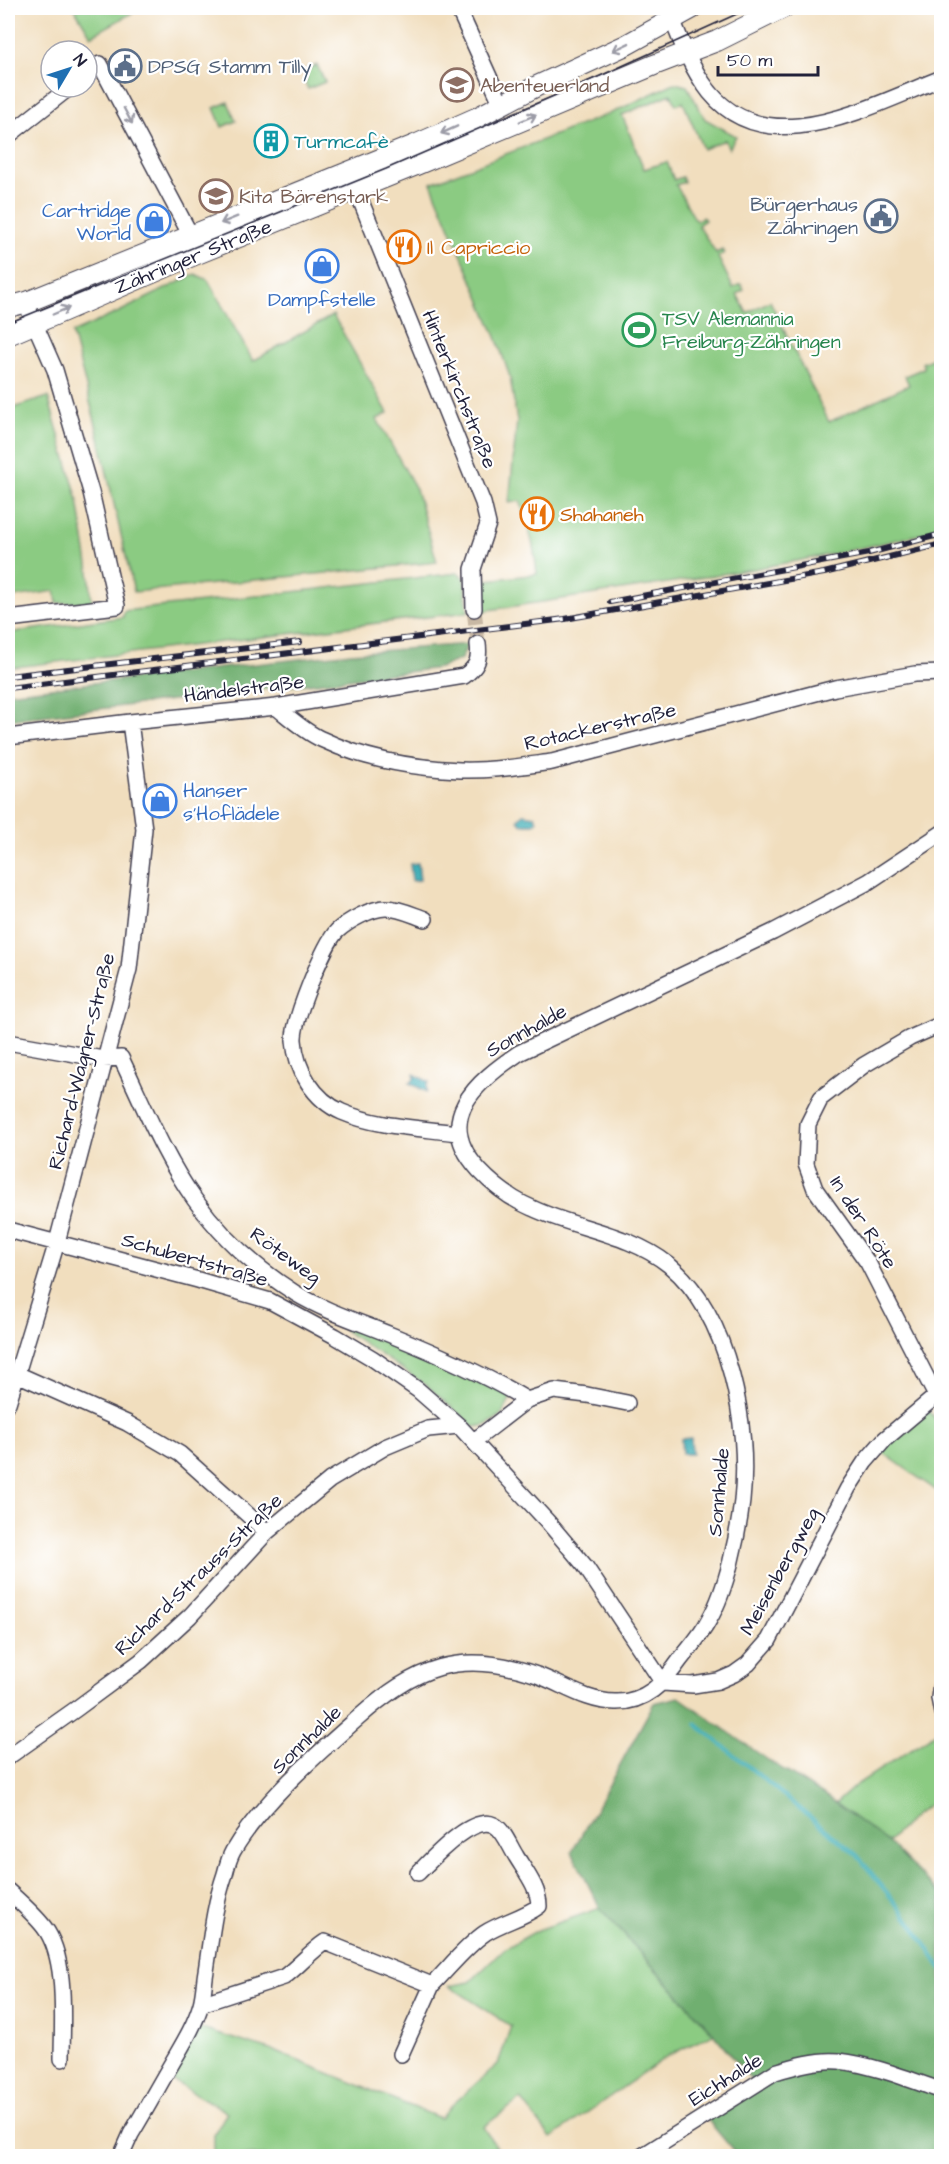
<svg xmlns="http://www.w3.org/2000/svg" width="949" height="2164" viewBox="0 0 949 2164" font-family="'Architects Daughter',sans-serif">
  <rect width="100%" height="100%" fill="#fff"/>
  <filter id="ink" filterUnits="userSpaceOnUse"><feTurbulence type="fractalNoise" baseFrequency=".0167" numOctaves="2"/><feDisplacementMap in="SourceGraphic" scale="12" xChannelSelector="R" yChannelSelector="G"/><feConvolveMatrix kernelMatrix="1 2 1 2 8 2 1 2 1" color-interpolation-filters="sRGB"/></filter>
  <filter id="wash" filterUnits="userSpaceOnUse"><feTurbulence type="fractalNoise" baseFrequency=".008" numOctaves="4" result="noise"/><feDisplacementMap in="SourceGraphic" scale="24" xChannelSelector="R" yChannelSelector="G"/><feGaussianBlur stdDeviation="1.35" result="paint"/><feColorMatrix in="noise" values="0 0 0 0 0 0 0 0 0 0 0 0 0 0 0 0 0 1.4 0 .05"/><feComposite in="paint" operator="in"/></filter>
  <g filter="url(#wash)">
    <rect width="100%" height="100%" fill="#f1debe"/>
    <path fill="#8bcb82" stroke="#56765e" stroke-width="1.5" d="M74,8H141L91,36Z
      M317,65L325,82L308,89L304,80L307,79L303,71Z
      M674,83L687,86L705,119L736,136L729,149L725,140L703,149L683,102L676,105L671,94L622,115L644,169L667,162L674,180L682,177L684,182L676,185L696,221L703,217L705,220L698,225L716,253L722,250L724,253L718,257L733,288L741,284L744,290L737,294L747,313L770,301L829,422L909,385L905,376L924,368L922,363L941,355V529C791,568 636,587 483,611L480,581L537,574C535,548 529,526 520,501L509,503L517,421L510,377L496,337L431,183L614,112Z
      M228,102L236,121L222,127L214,108Z
      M195,274L208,280L253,361L333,315L388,413L377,419L416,489L437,562L134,592L96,425L72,333L119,312Z
      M8,393L13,408L48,397L78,500L89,571L92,602L57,603L55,591L8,598Z
      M458,573L464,578L468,612L8,668V633L123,617L124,611Z
      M349,1323L511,1394C508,1412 493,1426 474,1427L426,1385L345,1331L343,1327Z
      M928,1409L941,1426L940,1493L882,1452L904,1428Z
      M937,1732L941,1739V1798L918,1812L888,1842L835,1804L856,1785Z
      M600,1908L714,2034L669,2055L551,2138L521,2099L483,2127L502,2156H214V2135L227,2112L171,2080L198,2028L274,2051L440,2118L451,2106L498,2064L511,2026L449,1986L470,1982L504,1949L538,1930Z"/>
    <path fill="#70af70" stroke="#496856" stroke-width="1.5" d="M468,644L461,659L440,668L8,720V693L351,653Z
      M679,1697L768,1760L822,1794L888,1842L941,1895V2156H738L706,2118L756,2086L714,2034L600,1908L572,1852L654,1703Z"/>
    <path fill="#3bacb4" stroke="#2e6778" stroke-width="1.5" d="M523,814L535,816L537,821L534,824H521L518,819Z
      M418,863L420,880L412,881L410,864Z
      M414,1074L429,1082L427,1085V1092L410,1083L415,1078Z
      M691,1438L692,1454H682L681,1439Z"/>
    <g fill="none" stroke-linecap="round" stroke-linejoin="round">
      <path stroke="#3bacb4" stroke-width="4" d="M696,1724L857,1855L913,1925L942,1970"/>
    </g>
  </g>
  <g filter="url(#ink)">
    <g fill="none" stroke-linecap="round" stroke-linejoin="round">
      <path stroke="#c8b8a4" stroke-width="15" stroke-dasharray="15 8" stroke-linecap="butt" d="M474,609L478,644"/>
      <g stroke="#413e4f" stroke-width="18">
        <path id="minor" d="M458,8L501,103
          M668,8C677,32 688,61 703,83C760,169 869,106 942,78
          M87,74L100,64L191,236
          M8,136L70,87
          M356,189L483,503L488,524L473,569L474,609
          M8,619L117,606L91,492L55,370L30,313L27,302
          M276,707C290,718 305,732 321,739C363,759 414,768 460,770C491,771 522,766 552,762L835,688L915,674L942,673
          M8,737L130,722L276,707L464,676C477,667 480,660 478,644
          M425,919C413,915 399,908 386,908C371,908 348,921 337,931C324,944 293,1021 294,1040C296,1070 314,1100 342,1112C377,1127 420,1128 458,1133
          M8,1042L103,1059L121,1058C144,1106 164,1157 195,1200C221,1236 257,1269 295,1293C325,1311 359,1322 391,1335C438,1354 484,1374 527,1400L554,1391L587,1395L627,1403
          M8,1230L198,1280L270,1301L335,1336L372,1358L418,1390L459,1426L547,1521L585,1566L663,1683L693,1685L718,1681L734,1674L748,1664L769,1640L848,1488L865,1462L885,1439L942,1391
          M17,1374L127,1423L180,1454L267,1532
          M935,1394L868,1263L815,1189L806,1164L808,1124L821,1098L864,1065L910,1038L942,1024
          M8,1403L57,1242L129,969L144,829L130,722
          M474,1441L527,1400
          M942,1677L939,1698L942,1713
          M8,1757L76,1709L141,1661L190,1616L267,1532L330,1480L385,1447L428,1429L459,1426
          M8,1891C20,1902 34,1914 44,1927C68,1958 62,2021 62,2059
          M201,2004L284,1977C299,1966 310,1952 325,1942L432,1985C449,1968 466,1946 485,1933C502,1922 523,1918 539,1906C539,1888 525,1871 516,1856C510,1847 504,1830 494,1825C472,1814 432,1859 418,1873
          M401,2054L432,1985
          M124,2156L123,2152L131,2134C145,2111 158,2087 172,2063C183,2044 195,2025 201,2004C204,1993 204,1982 206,1971C211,1938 214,1906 225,1874C227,1866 229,1858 233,1851C261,1803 316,1755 357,1719C415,1667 460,1648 537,1675C562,1684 587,1702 615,1702C645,1703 664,1683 680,1660C690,1647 702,1634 709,1620C727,1589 738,1535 742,1501C750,1426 730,1315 669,1265C629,1233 576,1229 532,1208C511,1199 494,1186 479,1170C432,1119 476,1082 519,1053L773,932L868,882L942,833
          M642,2156L775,2072C794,2066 818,2059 839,2061C874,2065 908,2079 942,2091"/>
      </g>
      <g stroke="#413e4f" stroke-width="22">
        <path id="major" d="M8,307L27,302L415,145L476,118L537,86L626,45L693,8
          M8,335L192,256L416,165L654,65L717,41L783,8"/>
      </g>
      <use href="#minor" stroke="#fff" stroke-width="15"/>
      <use href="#major" stroke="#fff" stroke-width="20"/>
      <path stroke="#22223b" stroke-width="1.5" d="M8,323L386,169L600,76L750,8"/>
      <g stroke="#22223b" stroke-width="6">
        <path id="rail" d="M610,602L869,553L942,534
          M8,676L300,642
          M8,688L565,619L824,573L942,544"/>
      </g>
      <use href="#rail" stroke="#fff" stroke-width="4" stroke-dasharray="11" stroke-linecap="butt"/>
    </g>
    <defs><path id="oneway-shaft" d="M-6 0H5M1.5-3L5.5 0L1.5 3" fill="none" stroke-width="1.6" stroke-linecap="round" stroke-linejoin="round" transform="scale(1.5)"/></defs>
    <g stroke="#9c9ca7">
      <use href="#oneway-shaft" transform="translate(621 47) rotate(154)"/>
      <use href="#oneway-shaft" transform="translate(128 116) rotate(62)"/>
      <use href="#oneway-shaft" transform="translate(528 118) rotate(-23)"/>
      <use href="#oneway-shaft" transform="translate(449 130) rotate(156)"/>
      <use href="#oneway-shaft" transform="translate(229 220) rotate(158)"/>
      <use href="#oneway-shaft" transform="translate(61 311) rotate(-23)"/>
    </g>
  </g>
  <defs>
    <g id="civic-ring" transform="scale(1.725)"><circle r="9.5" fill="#fff" stroke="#5c6f8a" stroke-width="1.5"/><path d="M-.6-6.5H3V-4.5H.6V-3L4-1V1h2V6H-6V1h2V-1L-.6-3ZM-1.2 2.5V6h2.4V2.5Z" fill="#5c6f8a"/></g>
    <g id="school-ring" transform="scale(1.725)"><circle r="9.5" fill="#fff" stroke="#8d6e63" stroke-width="1.5"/><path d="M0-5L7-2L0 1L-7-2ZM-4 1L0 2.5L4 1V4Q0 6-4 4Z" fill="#8d6e63"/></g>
    <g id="building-ring" transform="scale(1.725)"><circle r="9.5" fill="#fff" stroke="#0f9aa8" stroke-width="1.5"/><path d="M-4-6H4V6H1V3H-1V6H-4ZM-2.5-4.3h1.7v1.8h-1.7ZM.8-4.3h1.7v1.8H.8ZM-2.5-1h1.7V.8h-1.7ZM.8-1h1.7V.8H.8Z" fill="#0f9aa8"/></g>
    <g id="shop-ring" transform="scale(1.725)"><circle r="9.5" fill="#fff" stroke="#3f7fe0" stroke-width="1.5"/><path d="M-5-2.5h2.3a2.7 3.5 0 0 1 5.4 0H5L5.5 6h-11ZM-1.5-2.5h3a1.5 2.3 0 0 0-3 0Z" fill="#3f7fe0"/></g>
    <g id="restaurant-ring" transform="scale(1.725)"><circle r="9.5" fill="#fff" stroke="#e8710a" stroke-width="1.5"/><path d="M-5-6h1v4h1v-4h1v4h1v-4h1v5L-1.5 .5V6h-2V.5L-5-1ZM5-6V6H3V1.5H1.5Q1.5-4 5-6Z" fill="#e8710a"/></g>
    <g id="stadium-ring" transform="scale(1.725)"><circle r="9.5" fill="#fff" stroke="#2e9e5b" stroke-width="1.5"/><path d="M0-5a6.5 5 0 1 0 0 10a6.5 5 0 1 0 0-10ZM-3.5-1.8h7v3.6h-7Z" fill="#2e9e5b"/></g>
  </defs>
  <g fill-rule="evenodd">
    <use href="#civic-ring" x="125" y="66"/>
    <use href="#school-ring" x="457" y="85"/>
    <use href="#building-ring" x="271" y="141"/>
    <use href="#school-ring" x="216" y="196"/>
    <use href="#civic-ring" x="881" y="216"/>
    <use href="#shop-ring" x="154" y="221"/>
    <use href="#restaurant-ring" x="404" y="247"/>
    <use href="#shop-ring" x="322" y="266"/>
    <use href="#stadium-ring" x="639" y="330"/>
    <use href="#restaurant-ring" x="537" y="514"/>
    <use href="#shop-ring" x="160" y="801"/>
  </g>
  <g text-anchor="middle" stroke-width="4.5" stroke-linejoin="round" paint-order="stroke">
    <g font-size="20" fill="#4e5e75" stroke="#fff" text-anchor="start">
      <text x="148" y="73">DPSG Stamm Tilly</text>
      <text x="858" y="211" text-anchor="end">Bürgerhaus<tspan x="858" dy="23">Zähringen</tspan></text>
    </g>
    <g font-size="20" fill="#785e54" stroke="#fff" text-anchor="start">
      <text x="480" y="92">Abenteuerland</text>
      <text x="239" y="203">Kita Bärenstark</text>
    </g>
    <g font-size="20" fill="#0d838f" stroke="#fff" text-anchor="start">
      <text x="294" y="148">Turmcafè</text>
    </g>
    <g font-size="20" fill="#366cbe" stroke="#fff" text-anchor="end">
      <text x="131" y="217">Cartridge<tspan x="131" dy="23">World</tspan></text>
      <text x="322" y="306" text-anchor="middle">Dampfstelle</text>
      <text x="183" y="797" text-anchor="start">Hanser<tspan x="183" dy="23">s'Hoflädele</tspan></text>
    </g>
    <g font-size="20" fill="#c56008" stroke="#fff" text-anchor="start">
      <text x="427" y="254">Il Capriccio</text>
      <text x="560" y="521">Shahaneh</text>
    </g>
    <g font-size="20" fill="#22223b" stroke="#fff">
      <text transform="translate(193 256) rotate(-22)" y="7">Zähringer Straße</text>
      <text transform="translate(460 389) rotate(68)" y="7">Hinterkirchstraße</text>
      <text transform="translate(244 688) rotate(-7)" y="7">Händelstraße</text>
      <text transform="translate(600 726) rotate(-13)" y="7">Rotackerstraße</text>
      <text transform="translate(526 1030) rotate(-29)" y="7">Sonnhalde</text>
      <text transform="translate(81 1061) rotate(-76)" y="7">Richard-Wagner-Straße</text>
      <text transform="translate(864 1222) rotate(57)" y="7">In der Röte</text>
      <text transform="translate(286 1255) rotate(36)" y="7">Röteweg</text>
      <text transform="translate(195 1259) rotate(16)" y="7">Schubertstraße</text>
      <text transform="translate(718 1492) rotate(-85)" y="7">Sonnhalde</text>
      <text transform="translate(779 1571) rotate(-61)" y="7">Meisenbergweg</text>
      <text transform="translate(198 1574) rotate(-44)" y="7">Richard-Strauss-Straße</text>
      <text transform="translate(306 1739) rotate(-44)" y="7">Sonnhalde</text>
      <text transform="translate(725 2079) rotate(-32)" y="7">Eichhalde</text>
    </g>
    <g font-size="20" fill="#27864d" stroke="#fff" text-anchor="start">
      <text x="662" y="325">TSV Alemannia<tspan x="662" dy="23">Freiburg-Zähringen</tspan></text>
    </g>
  </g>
  <rect width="949" height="2164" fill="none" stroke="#fff" stroke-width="30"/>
  <g transform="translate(69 69) rotate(51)"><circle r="28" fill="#ffffff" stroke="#a7a7b1" stroke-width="1.5"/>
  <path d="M0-4.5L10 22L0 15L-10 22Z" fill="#1f6fb2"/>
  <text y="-9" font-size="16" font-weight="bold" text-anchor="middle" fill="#22223b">N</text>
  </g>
  <path d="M718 66v9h100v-9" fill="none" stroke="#22223b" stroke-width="3"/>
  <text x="727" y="66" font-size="18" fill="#22223b" stroke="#ffffff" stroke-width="4.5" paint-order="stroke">50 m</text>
</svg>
